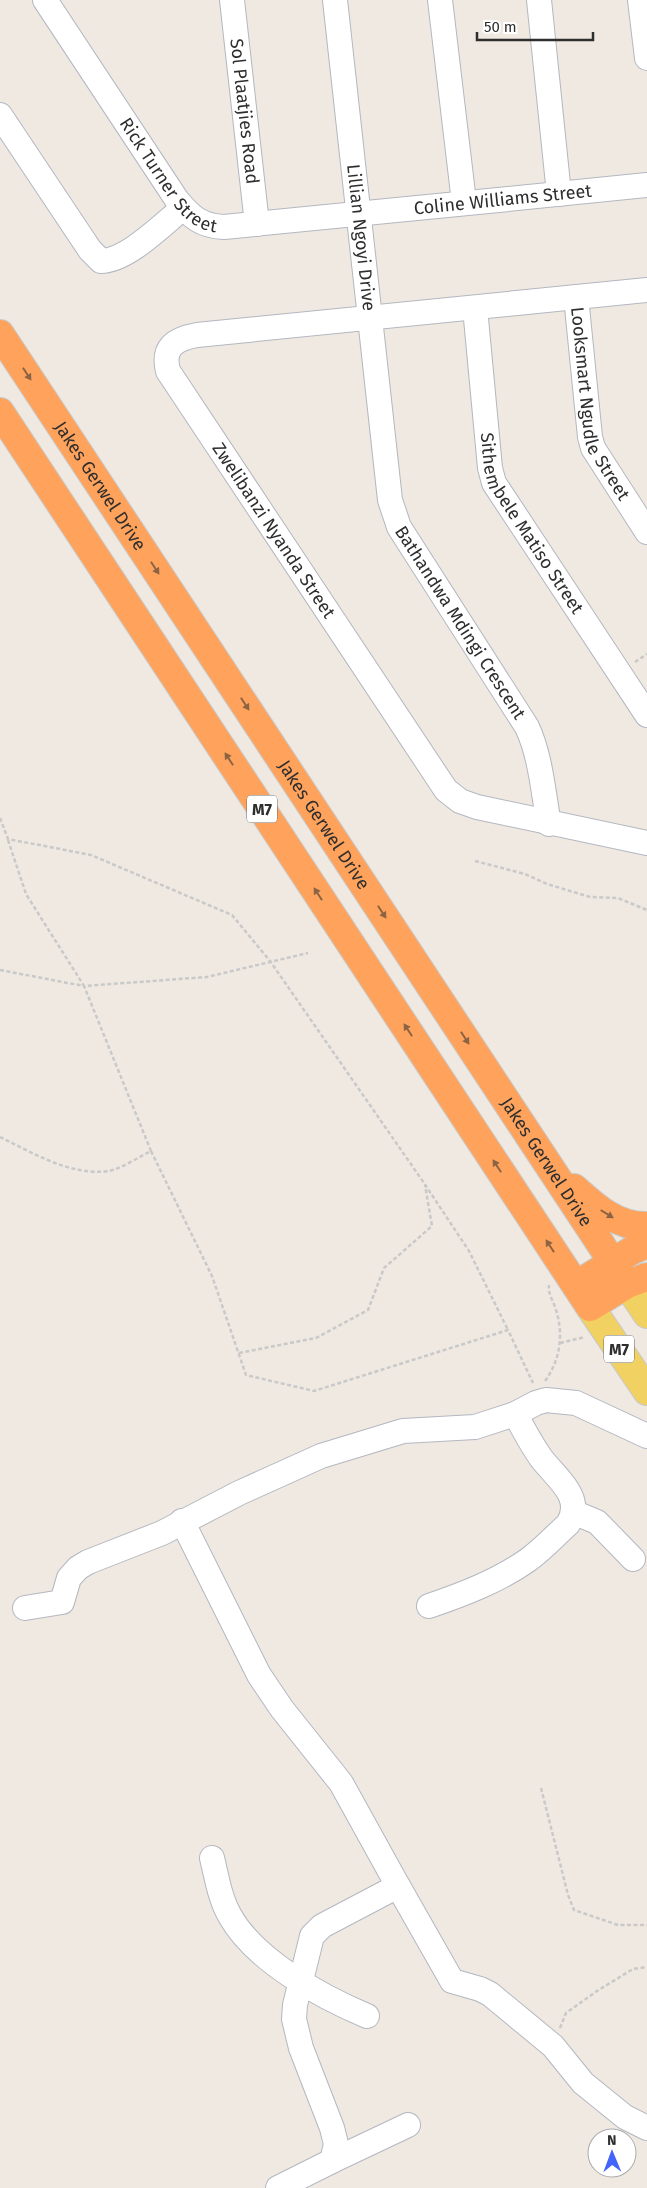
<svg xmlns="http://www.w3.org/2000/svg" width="647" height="2188" viewBox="0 0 647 2188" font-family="'Fira Sans',sans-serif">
  <rect width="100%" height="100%" fill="#efe9e1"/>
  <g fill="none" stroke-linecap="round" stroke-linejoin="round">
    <g stroke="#b4b7c1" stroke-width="26">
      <g id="minor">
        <path id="s1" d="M45,0L177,200C191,217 201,226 224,227C365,214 506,199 647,185"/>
        <path id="s2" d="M232,0L257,224"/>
        <path id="s3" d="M335,0L390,500L399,527L527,727C541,757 543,792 549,824"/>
        <path d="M440,0L464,202"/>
        <path d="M539,0L559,194"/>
        <path d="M640,0L647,58"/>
        <path d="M0,115L90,250L101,261C127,261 163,224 183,208"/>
        <path id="s4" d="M647,290L197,335C175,339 162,347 168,371L446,790L460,801L477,807L647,843"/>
        <path id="s5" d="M576,297L590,437L593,448L647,532"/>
        <path id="s6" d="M475,308L490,468L494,483L647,715"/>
        <path d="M573,1512L597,1522L633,1559"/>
        <path d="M182,1521L259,1675L282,1709L341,1783L398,1886L322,1926L312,1936L295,2005L294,2019L301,2048L332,2128L336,2144L332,2161L278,2188"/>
        <path d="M429,1606C464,1594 498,1581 528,1560C542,1550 555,1536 568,1524C585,1497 556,1478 541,1458C531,1444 523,1428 515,1414"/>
        <path d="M25,1608L62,1602L69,1578L78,1568L88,1562L162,1533L239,1493L321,1456L403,1431L475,1427L515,1414L536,1403L546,1400L576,1403L647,1436"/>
        <path d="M212,1858C217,1878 220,1899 230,1916C255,1961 322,1997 367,2016"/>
        <path d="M398,1886L452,1981L480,1989L490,1994L553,2046L583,2083L625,2117L647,2128"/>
        <path d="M332,2161L408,2125"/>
      </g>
    </g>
    <g stroke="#c9c9c9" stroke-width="30">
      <path id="major" d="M627,1284L647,1314
        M590,1307L647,1391"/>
    </g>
    <g stroke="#c9c9c9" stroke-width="30">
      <g id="highway">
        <path id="s7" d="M0,334L627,1284"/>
        <path d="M0,412L590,1307L627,1284L647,1277"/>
        <path d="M574,1188C595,1207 617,1227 647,1226"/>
        <path d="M576,1285L631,1251L647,1244"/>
      </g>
    </g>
    <path stroke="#c9c9c9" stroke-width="2.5" stroke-dasharray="4 2.5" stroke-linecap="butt" d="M635,662L647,654
      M0,818L8,839L91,855L232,915L270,961L424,1183L469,1251L508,1330
      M8,840L26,894L84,986
      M475,861L525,874L547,884L590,897L618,898L647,910
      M0,970L84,986
      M0,1137C33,1153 70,1176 109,1171C120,1169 139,1157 151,1151L84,986L207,977L308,953
      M151,1151L212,1276L246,1375L314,1391L508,1330L533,1383
      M560,1343L585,1337
      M239,1353L316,1338L368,1310L384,1268L432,1226L425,1185
      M545,1381C561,1359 564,1332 555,1307C552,1298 548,1294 549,1285
      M541,1788L568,1895L574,1910L618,1925H647
      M560,2028L566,2013L597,1991L633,1969L647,1967"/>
    <use href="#minor" stroke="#fff" stroke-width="24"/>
    <use href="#major" stroke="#f2d163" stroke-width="28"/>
    <use href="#highway" stroke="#ffa35c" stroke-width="28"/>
  </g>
  <defs><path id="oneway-solid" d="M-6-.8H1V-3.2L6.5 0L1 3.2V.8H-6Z" transform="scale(1.25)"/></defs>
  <g fill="#8c6343">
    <use href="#oneway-solid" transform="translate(27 374) rotate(57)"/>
    <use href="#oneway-solid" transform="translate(155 568) rotate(57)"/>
    <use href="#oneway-solid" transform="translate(245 704) rotate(57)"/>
    <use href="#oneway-solid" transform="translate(229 759) rotate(-123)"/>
    <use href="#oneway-solid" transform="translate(318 894) rotate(-123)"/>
    <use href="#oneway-solid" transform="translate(382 912) rotate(57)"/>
    <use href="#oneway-solid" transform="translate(408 1030) rotate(-123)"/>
    <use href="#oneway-solid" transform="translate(465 1038) rotate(57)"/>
    <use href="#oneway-solid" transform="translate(497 1166) rotate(-123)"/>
    <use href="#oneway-solid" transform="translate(607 1214) rotate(32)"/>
    <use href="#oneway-solid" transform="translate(550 1246) rotate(-123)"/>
  </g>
  <g text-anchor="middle" stroke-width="4" stroke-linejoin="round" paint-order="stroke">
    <g fill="#fff" stroke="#6d6d6d" stroke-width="1">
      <rect x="247" y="795.5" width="30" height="27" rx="4"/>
      <rect x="604" y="1335.5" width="30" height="27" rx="4"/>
    </g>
    <g font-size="16" font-weight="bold" fill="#2e2e2e">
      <text x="262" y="815">M7</text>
      <text x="619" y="1355">M7</text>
    </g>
    <g font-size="18" fill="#2e2e2e" stroke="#fff">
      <text dy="6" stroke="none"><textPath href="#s2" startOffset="112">Sol Plaatjies Road</textPath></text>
      <text dy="6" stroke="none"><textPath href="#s1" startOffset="216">Rick Turner Street</textPath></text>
      <text dy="6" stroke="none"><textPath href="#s1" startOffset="576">Coline Williams Street</textPath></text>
      <text dy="6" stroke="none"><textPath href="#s3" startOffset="239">Lillian Ngoyi Drive</textPath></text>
      <text dy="6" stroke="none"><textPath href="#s5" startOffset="111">Looksmart Ngudle Street</textPath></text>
      <text dy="6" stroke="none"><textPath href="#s7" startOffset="182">Jakes Gerwel Drive</textPath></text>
      <text dy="6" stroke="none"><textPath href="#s6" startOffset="228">Sithembele Matiso Street</textPath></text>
      <text dy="6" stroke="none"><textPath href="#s4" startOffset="698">Zwelibanzi Nyanda Street</textPath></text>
      <text dy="6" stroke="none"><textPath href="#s3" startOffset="645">Bathandwa Mdingi Crescent</textPath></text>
      <text dy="6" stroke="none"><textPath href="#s7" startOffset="588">Jakes Gerwel Drive</textPath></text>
      <text dy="6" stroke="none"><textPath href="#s7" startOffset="992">Jakes Gerwel Drive</textPath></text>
    </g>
  </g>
  <g transform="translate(612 2153) rotate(359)"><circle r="24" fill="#ffffff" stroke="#ababab"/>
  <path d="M0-4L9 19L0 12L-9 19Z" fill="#4264fb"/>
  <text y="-8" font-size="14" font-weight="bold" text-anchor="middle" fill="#2e2e2e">N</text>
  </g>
  <path d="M477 32v8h116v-8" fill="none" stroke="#2e2e2e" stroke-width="2.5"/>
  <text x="484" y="32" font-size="15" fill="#2e2e2e" stroke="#ffffff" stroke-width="4" paint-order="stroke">50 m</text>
</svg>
